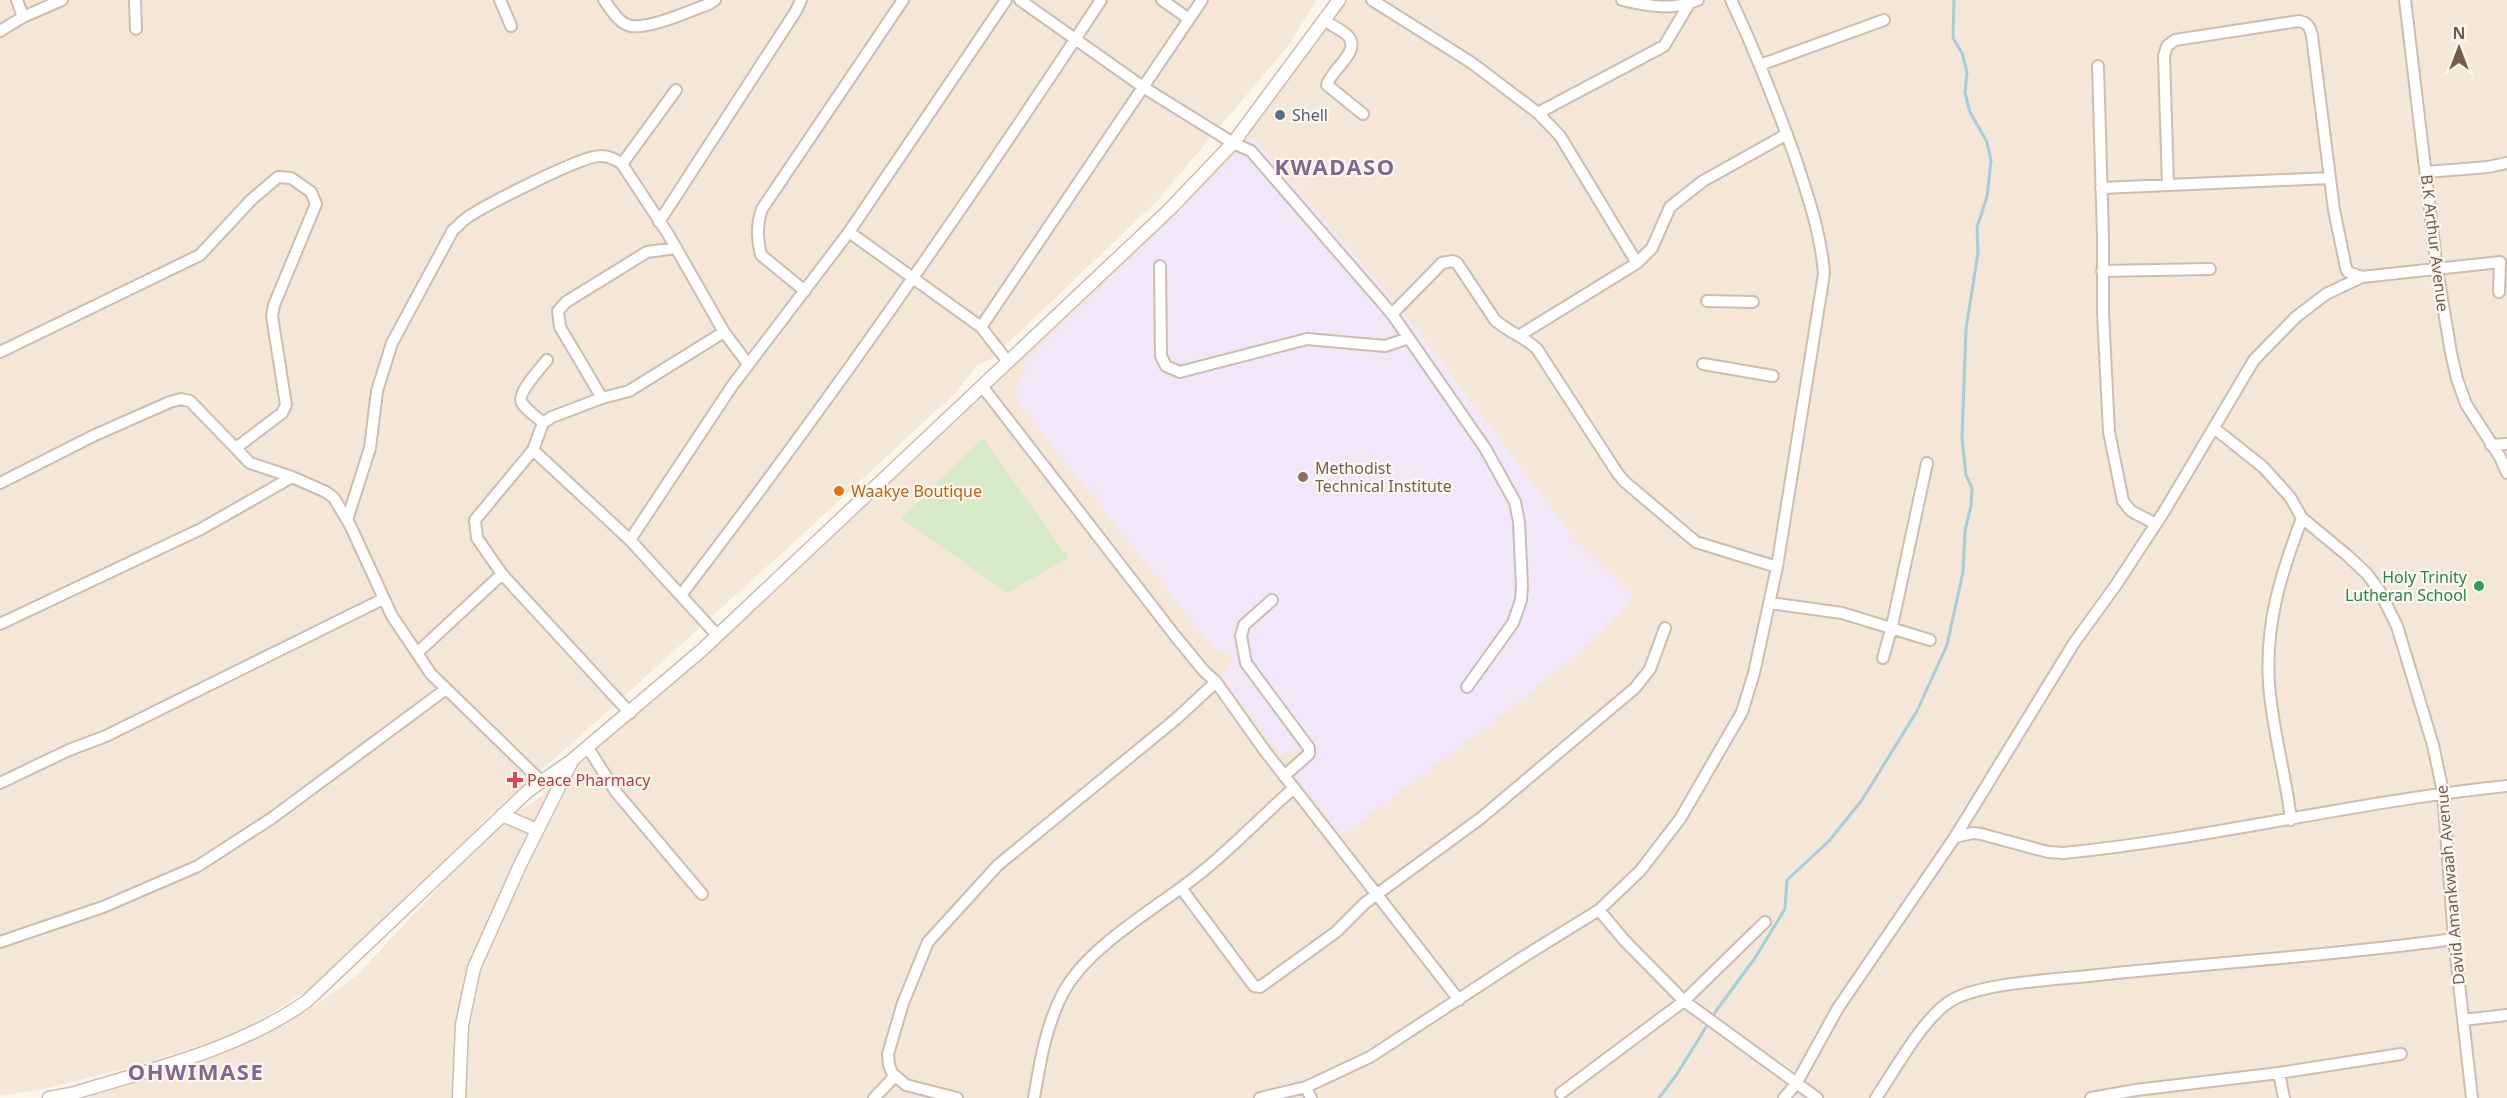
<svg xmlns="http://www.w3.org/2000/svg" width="2507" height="1098" viewBox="0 0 2507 1098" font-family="'Noto Sans',sans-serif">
  <rect width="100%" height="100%" fill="#fcf5ea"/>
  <path fill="#f4e7d8" d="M0,0H1317L1287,47L1157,201L991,359L976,366L956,392L827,512L589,728L492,813L319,983L242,1032L136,1066L43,1089L0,1096Z
    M1344,0H2507V1098H54L264,1032L313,1007L357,975L501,821L535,801L596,748L973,398L1029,351L1218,161Z"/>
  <path fill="#f2e6f9" d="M1253,137L1407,316L1578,543L1634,596L1597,636L1529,694L1342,836L1293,773L1303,757L1298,751H1289L1281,755L1221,677L1229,668L1232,659L1227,652H1217L1019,403L1016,390L1019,379L1027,371L1023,364Z"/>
  <path fill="#d6eac8" d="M983,438L1068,558L1007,593L901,518Z"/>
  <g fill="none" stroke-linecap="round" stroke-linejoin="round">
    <path stroke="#a5cfd7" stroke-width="3" d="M1659,1098L1677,1074L1716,1011L1755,958L1785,909L1787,880L1829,841L1862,800L1917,711L1947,645L1963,572L1965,531L1971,506L1972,488L1966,475L1962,438L1966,329L1978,253L1977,227L1987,197L1991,161L1987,142L1970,112L1965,93L1967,72L1962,53L1953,38L1954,0"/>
    <g stroke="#cebdaf" stroke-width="14">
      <path id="minor" d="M17,0L23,17L62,0
        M135,0L136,29
        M500,0L511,26
        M604,0C611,9 619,24 631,26C651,29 689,11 709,4L715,0
        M1020,0L1143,87L1233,143L1251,151L1392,314L1442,263L1453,261L1457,263L1495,320C1508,332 1525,337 1537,349L1618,474L1625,482L1696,542L1777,567
        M1162,0L1189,19
        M1372,0L1472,63L1538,113L1560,136L1637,263
        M1622,0C1647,6 1674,11 1698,0
        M2405,0L2437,269L2451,353L2457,379L2466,404L2500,457L2507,473
        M1324,20C1331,25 1342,30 1348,36C1362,52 1330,70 1327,85L1363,114
        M0,31L23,17
        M1760,65L1884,20
        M2098,66L2103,238V313L2109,432L2123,501L2131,511L2156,524
        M1538,113L1664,46L1689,4
        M622,164L676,90
        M2426,172L2488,167L2507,163
        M2168,185L2164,56L2167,46L2175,40L2299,21C2308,23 2310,27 2312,36L2334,210L2346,268L2348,272L2362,277
        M2101,188L2330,178
        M659,222L796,11L801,0
        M849,232L981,327L1008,362
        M1160,266L1161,356L1166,366L1180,372L1307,339L1385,346L1409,338
        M2102,271L2210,269
        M805,291L761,255C757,240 757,223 762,209L903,0
        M1707,301L1753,302
        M1392,314L1485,448L1515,502L1519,522L1522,586L1521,600L1513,623L1467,687
        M981,327L1202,0
        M1520,335L1637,263L1652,248L1670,207L1703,181L1787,134
        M0,352L200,255L251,200L278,177L291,178L311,192L316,204L274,305L272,316L286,405L282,413L236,448
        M1703,364L1773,376
        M982,386L1176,637L1204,671L1216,682L1265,751L1459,1000
        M602,398L560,327L558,311L566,302L647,252L676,248
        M543,423C537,417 527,411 522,403C516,394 540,369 547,360
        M2214,428L2263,467L2290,497L2302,518L2348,556L2367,574L2379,590L2397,626L2433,745L2443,792L2454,939L2472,1098
        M2491,445L2507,444
        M533,450L630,540L717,635
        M0,483L95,435L170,402L181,399L190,401L250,463L292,477L326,492L334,498L350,525L392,616L431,674L541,781
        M347,520L370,448L377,391L392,343L453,230C459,225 464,219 471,215C491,203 582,155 601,156C610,156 616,160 622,164L668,234L724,332L748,364
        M630,540L732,386L849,232L1006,0
        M681,595C829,402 968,203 1101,0
        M1272,600L1244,625L1241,636L1246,663L1309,748V754L1284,776
        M1770,603L1842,613L1930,640
        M0,624L201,529L292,477
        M417,653L502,574
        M1883,658L1892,626L1927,463
        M630,713L502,574L477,538L475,520L533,450L543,423L552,417L602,398L629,391L724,332
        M588,748L616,792L702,894
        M0,783L69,750L106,736L383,599
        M2291,820C2286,775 2272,729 2269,684C2265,623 2281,574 2302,518
        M1955,837L1973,833L1981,834L2048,852L2064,853C2213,838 2358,801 2507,786
        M1181,888L1254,986L1260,987L1336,932L1365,903L1481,818L1635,688L1650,669L1665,628
        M1599,910L1624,940L1684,1001L1817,1098
        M0,942L103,907L198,866L272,818L446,689
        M2463,1020L2507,1015
        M2279,1073L2284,1098
        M1306,1087L1311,1098
        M1561,1093L1684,1001L1765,922
        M874,1098L895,1076
        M957,1098L906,1085L892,1073L889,1065L888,1054L903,1003L928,942L998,865L1176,719L1216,682
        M1034,1098C1040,1062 1046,1025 1063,993C1089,944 1161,906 1203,871C1235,845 1263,815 1294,788
        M1260,1098L1306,1087L1370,1057L1523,957L1599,910L1640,871L1680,819L1742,712L1754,673L1777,567L1824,274C1821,233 1807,193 1794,154C1775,102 1755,50 1731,0
        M1784,1098L1796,1084L1838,1008L1955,837L2074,643L2116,585L2165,510L2254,360L2296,317L2326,294L2362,277L2500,262L2499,292
        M1876,1098C1895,1070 1925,1014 1954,999C1984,983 2052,980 2088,976C2210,963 2332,956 2454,939
        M2091,1098L2136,1090L2279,1073L2401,1054"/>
    </g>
    <g stroke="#cebdaf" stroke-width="15">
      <path id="tertiary" d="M502,815L537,830
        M49,1098L71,1094C152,1069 238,1050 307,1001L528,791L571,761L702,650L1169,210L1233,143L1339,0
        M459,1098L462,1025L474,968L520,865L571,763"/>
    </g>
    <use href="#minor" stroke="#fff" stroke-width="10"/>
    <use href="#tertiary" stroke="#fff" stroke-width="12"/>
  </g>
  <circle fill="#5c6f8a" stroke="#fef9f0" stroke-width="2" cx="1280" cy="115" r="6"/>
  <circle fill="#8d6e63" stroke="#fef9f0" stroke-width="2" cx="1303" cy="477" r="6"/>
  <circle fill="#e8710a" stroke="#fef9f0" stroke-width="2" cx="839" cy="491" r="6"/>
  <circle fill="#2e9e5b" stroke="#fef9f0" stroke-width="2" cx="2479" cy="586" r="6"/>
  <path fill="#e0444e" stroke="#fef9f0" stroke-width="2" d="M512 771h6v6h6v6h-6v6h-6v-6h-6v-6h6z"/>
  <g text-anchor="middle" stroke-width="4.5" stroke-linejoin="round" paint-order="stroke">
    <g font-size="16" fill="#4e5e75" stroke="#fef9f0" text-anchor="start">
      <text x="1292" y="121">Shell</text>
    </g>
    <g font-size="16" fill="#775c4d" stroke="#fef9f0">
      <text transform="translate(2435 243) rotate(83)" y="6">B.K Arthur Avenue</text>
      <text transform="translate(2450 885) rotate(-95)" y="6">David Amankwaah Avenue</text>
    </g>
    <g font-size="16" fill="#785e54" stroke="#fef9f0" text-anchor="start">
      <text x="1315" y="474">Methodist<tspan x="1315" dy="18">Technical Institute</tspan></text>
    </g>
    <g font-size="16" fill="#c56008" stroke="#fef9f0" text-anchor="start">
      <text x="851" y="497">Waakye Boutique</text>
    </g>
    <g font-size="16" fill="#27864d" stroke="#fef9f0" text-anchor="end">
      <text x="2467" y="583">Holy Trinity<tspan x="2467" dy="18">Lutheran School</tspan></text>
    </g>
    <g font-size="16" fill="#be3a42" stroke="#fef9f0" text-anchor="start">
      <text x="527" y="786">Peace Pharmacy</text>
    </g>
    <g font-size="22" font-weight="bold" letter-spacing="1.5" fill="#836692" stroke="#fef9f0">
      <text x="1335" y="175">KWADASO</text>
      <text x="196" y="1080">OHWIMASE</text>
    </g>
  </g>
  <g transform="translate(2459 48)" stroke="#fef9f0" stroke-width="4.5" paint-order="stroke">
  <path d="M0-4.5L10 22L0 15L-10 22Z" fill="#775c4d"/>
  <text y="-9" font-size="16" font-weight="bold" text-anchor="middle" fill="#775c4d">N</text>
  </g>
</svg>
